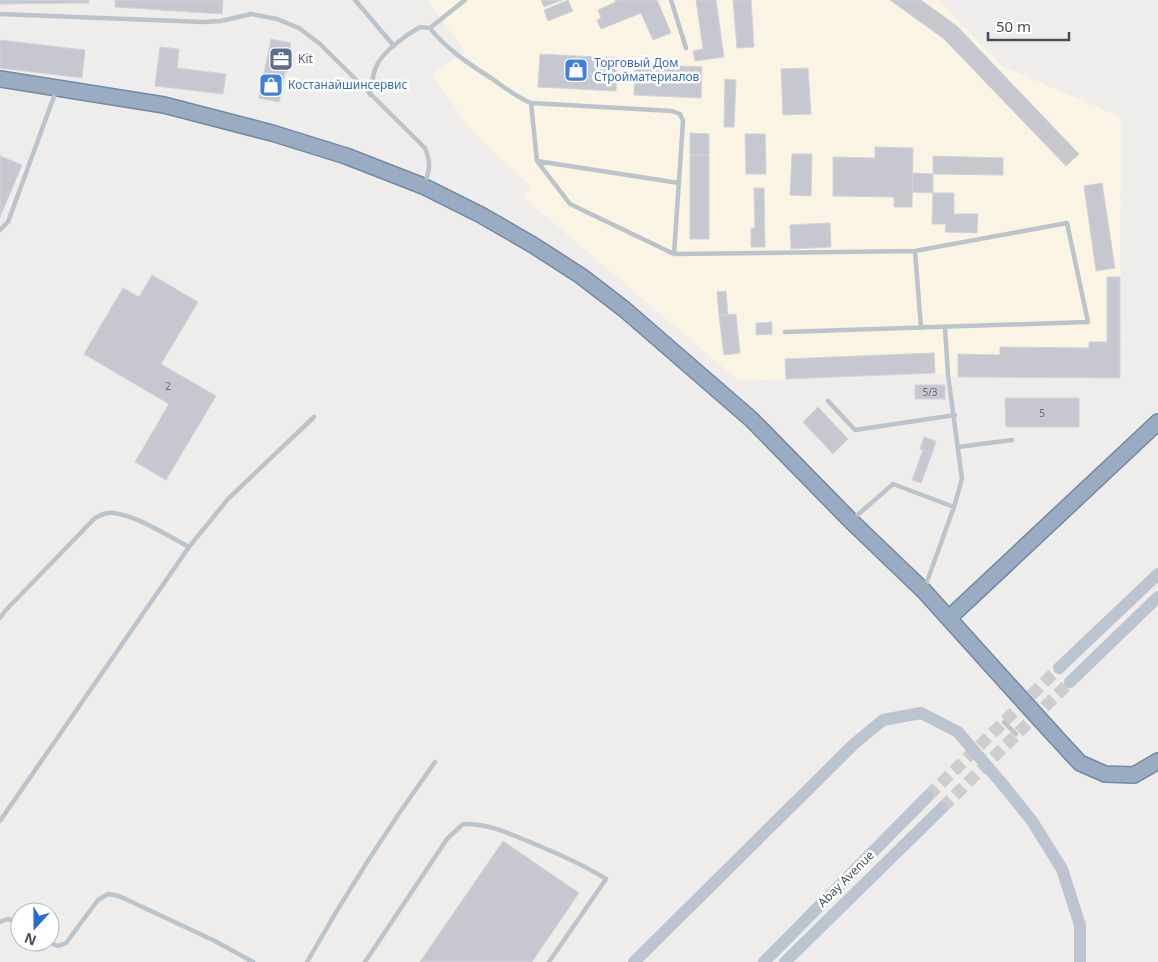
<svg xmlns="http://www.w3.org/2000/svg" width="1158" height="962" viewBox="0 0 1158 962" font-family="'Noto Sans',sans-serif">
  <rect width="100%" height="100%" fill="#efecec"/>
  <path fill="#faf4e5" d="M428,0H939L1002,66L1121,117L1120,378L958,377L935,373L739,381L523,197L531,187L471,130L432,74L465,52Z"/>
  <path fill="#c7c8cf" stroke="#d1d3d8" d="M0,0H89V3L0,4Z
    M115,0H223L222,14L115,7Z
    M541,0H562L544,7Z
    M568,0L573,11L548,21L544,10Z
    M615,0H657L671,33L653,40L641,13L601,29L597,20L601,18L598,10L616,2Z
    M696,0H716L724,57L695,61L693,51L703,49Z
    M733,0H751L754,47L737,48Z
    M890,0H921L957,26L1079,154L1066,166L944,39Z
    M271,39L291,43L279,102L259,98Z
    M0,40L85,50L82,78L0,68Z
    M160,47L179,49L177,68L226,74L223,94L155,86Z
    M540,54L617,58L616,91L538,87Z
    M635,64L702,67L701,98L634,95Z
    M808,68L811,114L783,115L781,69Z
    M725,79L736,80L734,127H724Z
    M690,133L709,134V155H690Z
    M745,134H765L766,174H746Z
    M875,147L913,148L912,207H894V197L833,196V157L875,158Z
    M792,154H812L811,196L790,195Z
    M690,155H709V239H690Z
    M0,156L22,165L0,217Z
    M933,156L1003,158V175L933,174Z
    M913,173L933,174V193L912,192Z
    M1102,183L1115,268L1096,271L1084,186Z
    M754,188H764L765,247H751V228H755Z
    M933,193H954V214H978L977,233L945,232L946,224H932Z
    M830,223L831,247L791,249L790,225Z
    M152,275L198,302L161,364L216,396L166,480L135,462L169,404L84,354L123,288L139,297Z
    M1107,277H1120V378L958,377V354L1000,355V347L1089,348V342H1107Z
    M726,291L728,315L719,316L717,292Z
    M736,314L740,353L724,355L719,316Z
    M772,322V334L756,335V323Z
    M934,353L935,373L786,379L785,359Z
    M915,385H945V399H915Z
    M1005,398H1079V427H1006Z
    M818,407L848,439L833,454L803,422Z
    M924,437L936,441L932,454L920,449Z
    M923,450L932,454L921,483L912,480Z
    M503,841L579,893L532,962H420Z"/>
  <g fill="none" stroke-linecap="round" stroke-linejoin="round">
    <path stroke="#cdcdce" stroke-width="12" stroke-dasharray="12 6" stroke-linecap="butt" d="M928,796L1059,668
      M942,808L1070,682"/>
    <g stroke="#7289a4" stroke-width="18">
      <path id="trunk" d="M0,79L164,105L272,133L346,156L423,186L481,215L533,245L581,276L624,309L751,419L851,521L924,591L1006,682
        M949,618L1158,422
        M1056,737L1080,763L1105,774L1134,775L1158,761"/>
    </g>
    <path stroke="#bbc3cb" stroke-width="4.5" d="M355,0L394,46
      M671,0L686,48
      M0,14L203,22L221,21L251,14L277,19L299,28L320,44L425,148C431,163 430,170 424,185
      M430,28L465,0
      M370,95C372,86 372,76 376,67C382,52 406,35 420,27L430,28C446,49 469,64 491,78C504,87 516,97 531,103L672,111L680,114L683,121L674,254
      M531,103L537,161L570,204L674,254L915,251L1067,223L1088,322L785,332
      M537,161L679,183
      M0,230L8,222L56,91
      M915,251L921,328
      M828,401L855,430L955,415
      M958,447L1012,440
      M853,519L893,484L954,507
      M925,587L954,507L962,479L948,375L945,327
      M0,618L5,611L95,518C101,515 106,512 114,513C140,517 166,535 189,547
      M1004,722L1016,734
      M0,821L189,547L228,499L314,417
      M0,922L8,919L20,923
      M47,942L58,946L66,943L98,900L108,894L119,896L215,941L253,962
      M307,962C346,893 389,826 435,762
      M365,962L447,839L463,824C489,823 513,835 537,845C561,855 584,865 606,879L549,962"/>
    <path stroke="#bbc4cf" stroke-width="12" d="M1059,668L1158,574
      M1070,682L1158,597
      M1004,786L1032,821L1062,869L1080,925V962
      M634,962L854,744L883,720L921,713L958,732
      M764,962L928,796
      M785,962L942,808"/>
    <use href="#trunk" stroke="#9aacc1" stroke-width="15"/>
    <g stroke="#7289a4" stroke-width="18" stroke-linecap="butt">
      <path id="trunk-bridge" d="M1006,682L1056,737"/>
    </g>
    <path stroke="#bbc4cf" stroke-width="12" d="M958,732L1004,786"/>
    <use href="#trunk-bridge" stroke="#9aacc1" stroke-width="15"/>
  </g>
  <defs>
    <g id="office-square" transform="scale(1.25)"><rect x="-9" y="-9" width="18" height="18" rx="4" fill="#5c6f8a" stroke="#fff"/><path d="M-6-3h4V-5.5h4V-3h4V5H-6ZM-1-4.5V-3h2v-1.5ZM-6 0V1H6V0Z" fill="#fff"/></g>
    <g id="shop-square" transform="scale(1.25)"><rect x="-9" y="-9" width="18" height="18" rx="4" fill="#3f7fe0" stroke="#fff"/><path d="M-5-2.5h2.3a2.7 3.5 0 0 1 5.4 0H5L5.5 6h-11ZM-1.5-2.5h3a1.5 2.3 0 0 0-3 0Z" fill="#fff"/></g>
  </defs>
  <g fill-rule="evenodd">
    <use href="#office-square" x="281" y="59"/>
    <use href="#shop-square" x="576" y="70"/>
    <use href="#shop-square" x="271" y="85"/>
  </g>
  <g text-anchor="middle" stroke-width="5" stroke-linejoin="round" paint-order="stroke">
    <g font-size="10" fill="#666d76">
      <text x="168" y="390">2</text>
      <text x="930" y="396">5/3</text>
      <text x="1042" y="417">5</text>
    </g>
    <g font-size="12" fill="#4e5e75" stroke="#fff" text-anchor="start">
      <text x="298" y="63">Kit</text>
    </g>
    <g font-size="12" fill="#366cbe" stroke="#fff" text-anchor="start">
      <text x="594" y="67">Торговый Дом<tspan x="594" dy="14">Стройматериалов</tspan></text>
      <text x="288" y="89">Костанайшинсервис</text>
    </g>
    <g font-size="12" fill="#464f58" stroke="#fff">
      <text transform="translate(846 879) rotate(-45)" y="4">Abay Avenue</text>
    </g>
  </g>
  <g transform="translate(35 927) rotate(201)"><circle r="24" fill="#ffffff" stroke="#b5b9bc"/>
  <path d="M0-4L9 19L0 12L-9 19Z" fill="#256dd0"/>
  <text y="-8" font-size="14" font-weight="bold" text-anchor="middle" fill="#464f58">N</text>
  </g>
  <path d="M988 32v8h81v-8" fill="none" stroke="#464f58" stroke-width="2.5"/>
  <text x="996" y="32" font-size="15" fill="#464f58" stroke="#ffffff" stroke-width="4" paint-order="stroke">50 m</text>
</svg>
